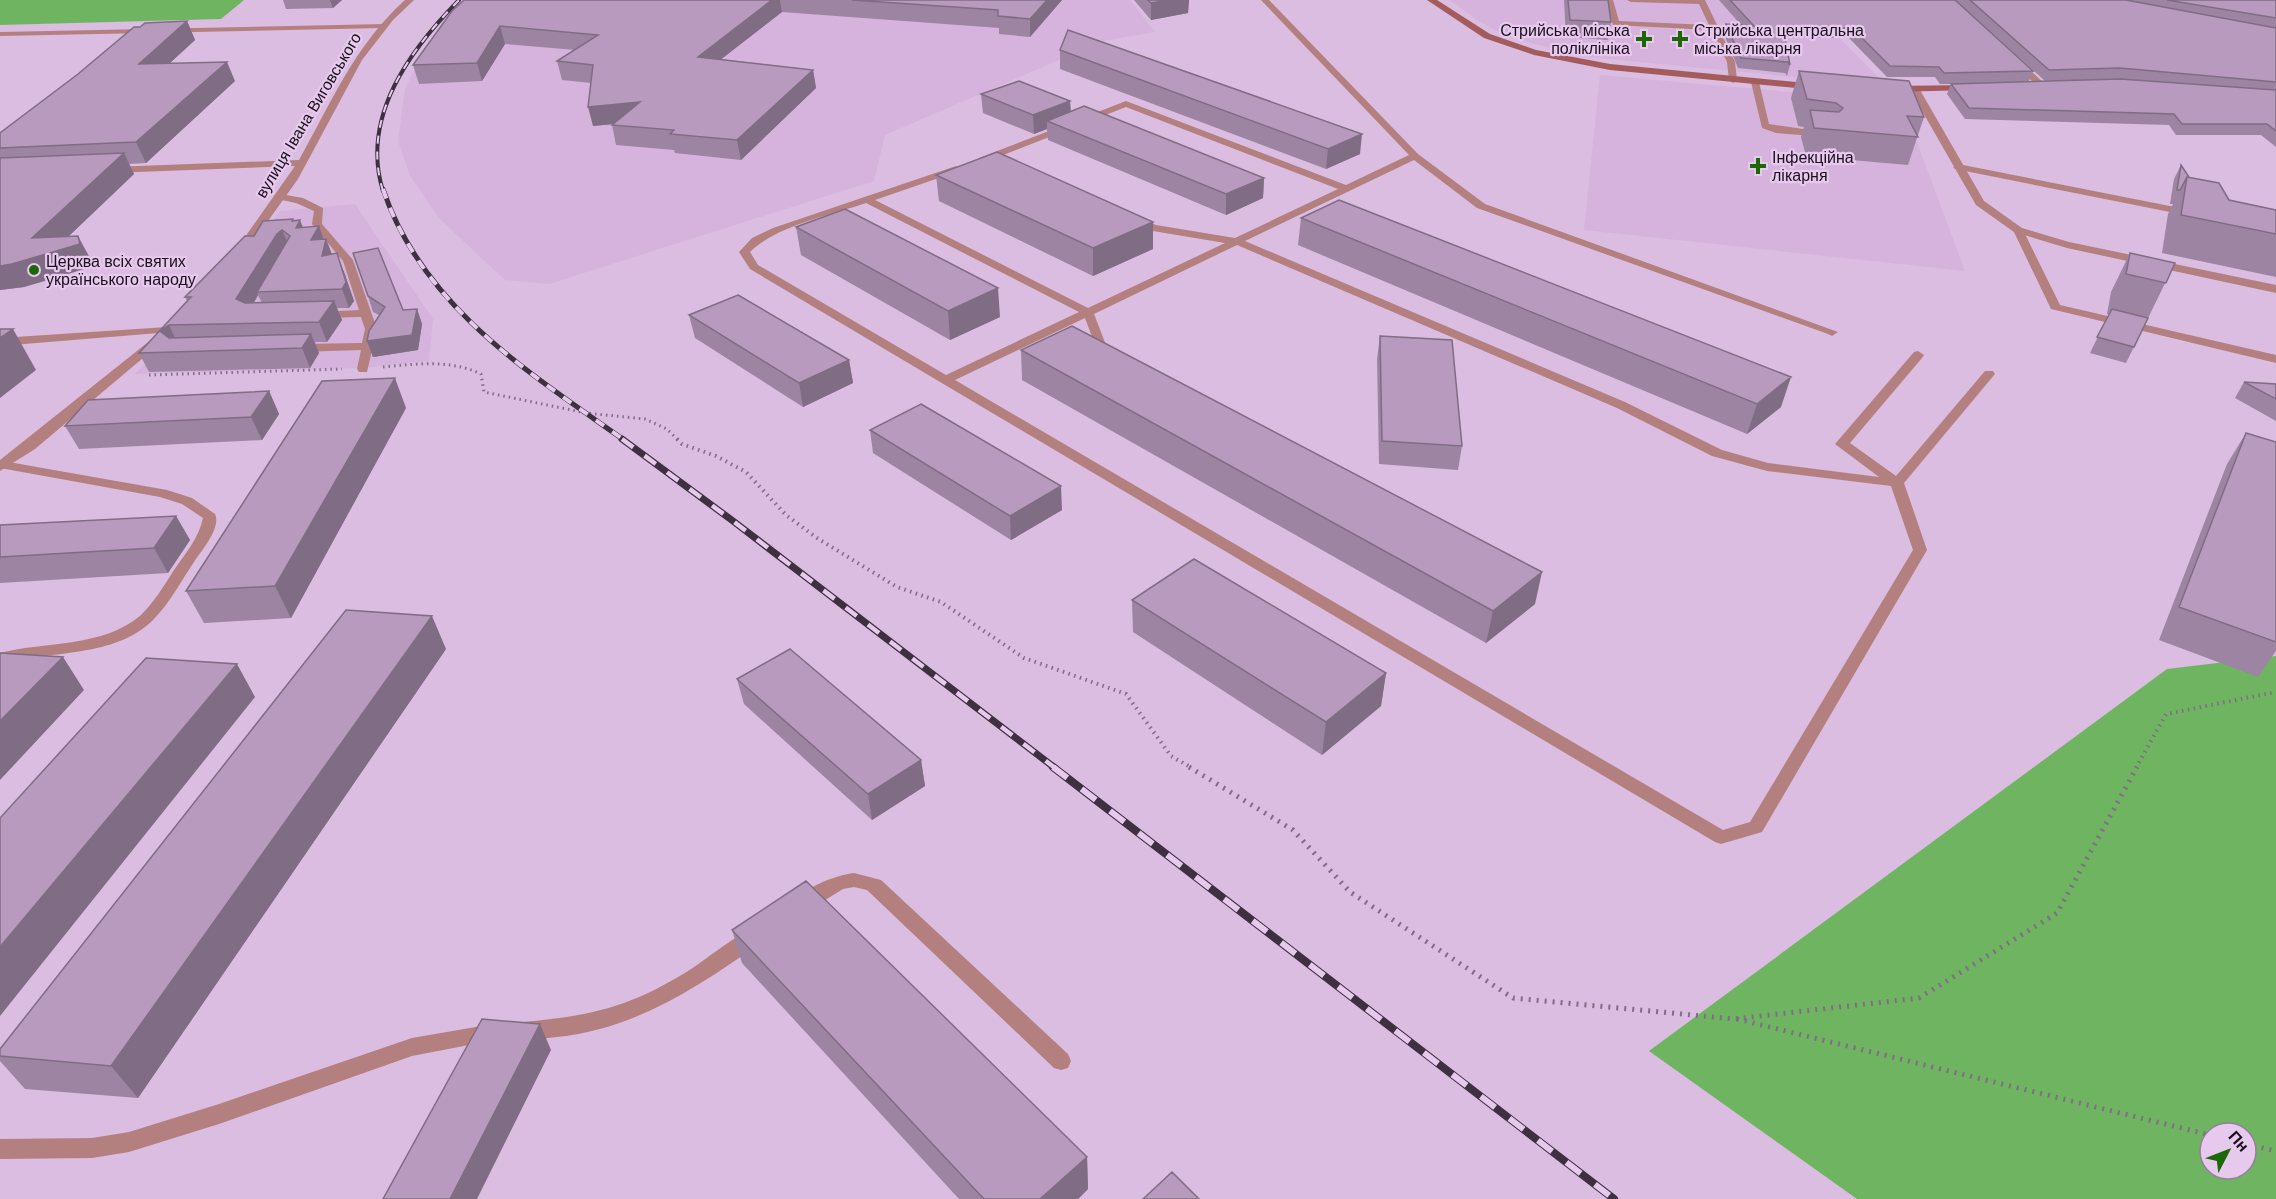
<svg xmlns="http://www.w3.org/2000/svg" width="2276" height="1199" viewBox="0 0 2276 1199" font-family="Helvetica,sans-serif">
  <rect width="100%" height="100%" fill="#dabde0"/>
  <path fill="#d6b3dd" d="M471,0H1130L1155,32L1103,41L885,135L874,181L549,284L505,280L440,219L410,176L398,141L405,89L418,62Z
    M1450,0H1802L1879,78L1814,79L1589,57L1538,45L1501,33L1480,22Z
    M1600,75L1902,102L1965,271L1584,230Z
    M355,204L433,319L429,361L363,368L135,374L245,260L280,211Z"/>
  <path fill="#6fb561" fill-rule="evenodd" d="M0,0H244L221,19L0,25Z
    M2276,656V1199H1857L1649,1051L2167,669ZM2210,1133H2246V1169H2210Z"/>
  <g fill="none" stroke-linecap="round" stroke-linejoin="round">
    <path stroke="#826d86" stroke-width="3" stroke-dasharray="1.5 4" stroke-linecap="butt" d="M383,367C417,364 449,359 481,374L484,392L586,413L645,419L667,429L678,440
      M149,375L342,369"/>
    <path stroke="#826d86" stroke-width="4" stroke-dasharray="1.5 4.5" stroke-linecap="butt" d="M677,439L682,444L716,456L746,472L786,515L817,538L897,587L941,602L1024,658L1126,694L1171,756L1192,768
      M2136,768L2166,714L2276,692"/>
    <path stroke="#826d86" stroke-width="5" stroke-dasharray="2 6" stroke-linecap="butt" d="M1189,767L1293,830L1350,892L1513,998L1734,1019L1919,998L2057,913L2137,767
      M1737,1019L2210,1135
      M2246,1144L2276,1151"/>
    <path fill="#b3807f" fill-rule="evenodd" d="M1261,0H1269L1418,154L1485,204L1838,332L1832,336L1828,334L1477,208L1414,160L1245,241L1625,402L1722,450L1768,463L1879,477L1835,444L1914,352L1918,351L1924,355L1922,358L1850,443L1896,476L1985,371H1993L1995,374L1904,483L1927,550L1762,832L1721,844L1715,842L750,269L739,252L752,238L773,228L956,166L961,169L959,171L875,200L1088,308L1225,243L1153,231L1133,222V218H1141L1156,225L1235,238L1338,189L1126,107L985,162H979V158L1126,101L1346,185L1409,155ZM866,203L1079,312L946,375L758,265L750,252C776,226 831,215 866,203ZM1237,245L1617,408L1712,456L1767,471L1891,486L1913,550L1750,822L1723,830L955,380L1085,318L1097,350L1109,356H1117V350L1106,345L1094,314Z
      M1605,0H1613L1619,21L1709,25L1699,4L1631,2L1627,0H1705L1735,62L1737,80L1733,83L1729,80L1727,62L1712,30L1613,25Z
      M385,24L386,26L382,28L0,36V32Z
      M1755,79L1759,82L1769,124L1823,132L1828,135L1826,137L1776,133L1762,128L1751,82Z
      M1958,164L2190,210L2195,213L2190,216L1955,169L1953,167Z
      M281,194L303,198L323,208L322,224L353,260L377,329L367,372H359L357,369L361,350L299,352L293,348L299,344L362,343L365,329L361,317L320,318L314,315L320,312L359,310L343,261L312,224L314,211L296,203L277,199V195Z
      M2018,227L2023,230L2060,305L2276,355V363L2051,309L2013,230Z
      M167,327L173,330L171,332L0,346V338Z
      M3,461L167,490L192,498L215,514C221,527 204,548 196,559C182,579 171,602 153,620C115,658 49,651 0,663V653C46,641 103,648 141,615C154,602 164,586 174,570C185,554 199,538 203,518L182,504L160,497L0,468V462Z
      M854,873L881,880L1068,1054L1071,1061L1068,1068L1061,1070L1054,1068L867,890L854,887L843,889L809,910L802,913L795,910L793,905C801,888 836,875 854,873Z
      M754,929L761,931L764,937L761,943C697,987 636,1029 557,1037C544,1038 528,1042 516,1037L513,1031L516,1025L523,1022C591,1016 630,1007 688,971C709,958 731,937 754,929Z
      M493,1024L500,1027L503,1033L500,1039L412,1056L219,1124L129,1152L92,1158L0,1159V1139L92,1138L129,1132L219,1104L412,1038Z"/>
    <path fill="#b3807f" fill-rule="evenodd" d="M405,0H414L393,20L362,60L298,179L243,256L233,254L295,166L111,173L106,170L111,167L299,160C331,103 355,45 405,0Z
      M2012,59H2018L2044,83V87H2038L2012,63Z
      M1912,88L1920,90L1984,201L2022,228L2069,242L2276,285V293L2067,248L2014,232L1976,205L1910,90Z
      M157,335L162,336V342L35,449L0,471V460Z"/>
    <path fill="#a45b5c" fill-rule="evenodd" d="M1427,0H1437L1490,34L1536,50L1610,64L1817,84L1822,87L1817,90L1610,70L1534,55L1484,38Z
      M1970,85L1973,86V90L1890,92L1885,89L1890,86Z"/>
    <g stroke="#3e3041" stroke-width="4">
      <path id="rail-far3" d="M383,191C360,117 410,50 459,0"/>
    </g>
    <g stroke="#3e3041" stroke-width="5">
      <path id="rail-far2" d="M383,189C422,306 528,372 624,440"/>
    </g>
    <g stroke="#3e3041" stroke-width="7">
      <path id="rail-far1" d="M622,439L733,521L1055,768"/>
    </g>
    <g stroke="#3e3041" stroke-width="8">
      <path id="rail" d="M1053,767L1614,1199"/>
    </g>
    <use href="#rail-far3" stroke="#e7c9ee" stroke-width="2" stroke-dasharray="8" stroke-linecap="butt"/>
    <use href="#rail-far2" stroke="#e7c9ee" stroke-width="4" stroke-dasharray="10" stroke-linecap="butt"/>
    <use href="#rail-far1" stroke="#e7c9ee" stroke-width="4.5" stroke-dasharray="14" stroke-linecap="butt"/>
    <use href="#rail" stroke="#e7c9ee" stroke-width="6" stroke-dasharray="18" stroke-linecap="butt"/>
  </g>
  <path fill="#9d84a3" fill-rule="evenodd" d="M283,0H342L333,8L286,9Z
    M464,0H1062L1030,37L999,34V28L782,12L721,59L813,70L816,88L741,160L675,153L674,150L616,145L612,125L613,124L593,126L591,83L562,80L557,61L575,50L505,44L482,81L419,84L413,65Z
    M1134,0H1189L1188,13L1151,20Z
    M1564,0H1608L1611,22L1608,40L1566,37Z
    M1719,0H2276V147L2261,135H2176L2169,125L1965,119L1947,94L1951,84H1940L1935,77H1887L1849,38H1785L1790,65L1787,76L1785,73L1738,68L1724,34L1726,24L1741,25ZM1955,0L2045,81H2029L2033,71Z
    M187,21L195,40L170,63L235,81L146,163L129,164L134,174L69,236L90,258L91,267L24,287L0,290V133L78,74Z
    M1060,50L1360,154L1326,169L1060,69Z
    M1799,71L1924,117L1908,165L1806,156L1801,137L1804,127L1798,126L1791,98Z
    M981,94L1070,101L1071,112L1264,178L1263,198L1226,215L1048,140L1047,129L1034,134L983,113Z
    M2181,165L2189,177L2229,200L2276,210V277L2162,253L2168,214L2173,204H2170L2174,179Z
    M936,175L1153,222V249L1093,276L939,201Z
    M1301,218L1781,407L1747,434L1298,245Z
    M294,221L303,228L319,226L324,240L326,239L332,254L344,271L354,301L349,308H337L342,320L327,342H315L319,353L310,368L149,372L139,353L187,301L185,297L254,236ZM258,295L262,303H254Z
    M796,227L1000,317L950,340L801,255Z
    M2130,253L2175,263L2126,363L2090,353L2109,314H2107L2111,292Z
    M368,296L403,310L417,309L422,324L418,350L373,357L367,341L379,315L373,312Z
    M689,315L849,360L853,383L803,407L695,338Z
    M1380,336L1462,446L1458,470L1379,464L1377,359Z
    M1021,350L1535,604L1486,643L1022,380Z
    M2244,382L2276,384V421L2235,398Z
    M269,391L279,414L262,440L79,449L65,426Z
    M406,408L291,618L204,623L186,591Z
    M870,430L1062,510L1011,540L873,453Z
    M2246,433L2276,442V651L2258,677L2159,640L2227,464Z
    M176,516L190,540L168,573L0,583V525Z
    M1132,600L1386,673L1381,706L1322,755L1133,632Z
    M446,649L138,1098L25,1089L0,1061V1049Z
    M737,679L921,760L925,786L872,820L744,704Z
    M732,930L1087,1157L1088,1189L1078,1199H959L742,963Z"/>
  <path fill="#806c84" d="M330,0H342L333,8Z
    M772,0H780L782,12L701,75L698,57Z
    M1047,0H1062L1030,37V19Z
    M1168,0H1189L1188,13L1151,20V3Z
    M187,21L195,40L148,83L139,64Z
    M500,26L505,44L482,81L477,63Z
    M227,62L235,81L146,163L136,142Z
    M813,70L816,88L741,160L737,140Z
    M1070,101L1071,120L1047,121V129L1034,134L1033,115Z
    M640,102L644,121L593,126L588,107Z
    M1362,134L1360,154L1326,169L1328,149Z
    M124,153L134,174L52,252L78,236L90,258L91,267L24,287L0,290V266Z
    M1264,178L1263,198L1226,215V194Z
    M293,219L296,227L300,220L307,238L303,246L292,221Z
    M1153,222V249L1093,276V248Z
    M319,226L325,243L326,239L333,258L329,274L311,240Z
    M282,230L290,248L257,292L258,295L245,318L236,299L277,234Z
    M337,253L354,301L349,308L342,289Z
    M998,288L1000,317L950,340L948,311Z
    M334,301L342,320L327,342L319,322Z
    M417,309L422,324L418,350L373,357L367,341Z
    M169,325L178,345L160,331Z
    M13,329L36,370L0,398V338Z
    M311,334L319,353L310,368L302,348Z
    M849,360L853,383L803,407L799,383Z
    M1791,377L1781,407L1747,434L1757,404Z
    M395,378L406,408L291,618L275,586Z
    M269,391L279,414L262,440L251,417Z
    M1061,486L1062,510L1011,540L1010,516Z
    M176,516L190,540L168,573L154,548Z
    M1542,572L1535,604L1486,643L1493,611Z
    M432,616L446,649L138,1098L111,1066Z
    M63,657L84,690L0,780V721Z
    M237,664L255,697L0,1016V947Z
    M1386,673L1381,706L1322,755L1326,722Z
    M921,760L925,786L872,820L868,794Z
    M540,1024L551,1050L477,1199H450Z
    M1087,1157L1088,1189L1078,1199H1040Z"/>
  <path fill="#b79abd" stroke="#806c84" stroke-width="1.5" d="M464,0H772L698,57L813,70L737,140L670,134L674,130L612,125L640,102L588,107L593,65L557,61L598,35L500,26L477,63L413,65L452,11Z
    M852,0H1047L1030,19L998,16V10Z
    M1148,0H1168L1151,3Z
    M1568,0H1608L1611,22L1570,20Z
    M1730,0H1955L2033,71L1944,73L1939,67L1890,66L1852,28H1783L1790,65L1788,62L1741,58L1726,24L1754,26Z
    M1970,0H2126L2276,28V82L2120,68L2049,70Z
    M2167,0H2276V18Z
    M187,21L139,64L227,62L136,142L0,148V133L78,74L134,27H140L145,23Z
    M1068,30L1362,134L1328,149L1060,50Z
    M1799,71L1909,81L1924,117L1907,116L1918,137L1814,128L1810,110L1839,112L1843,108L1836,103L1807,99Z
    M2120,79L2276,90V131L2267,124H2182L2174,114L1969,108L1951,84Z
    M1019,81L1070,101L1033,115L981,94Z
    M1084,106L1264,178L1226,194L1047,121Z
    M997,152L1153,222L1093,248L936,175Z
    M124,153L32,238L78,236L80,244L12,264L0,266V158Z
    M2181,165L2189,177H2187L2180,190H2177Z
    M2187,177L2219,183L2229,200L2276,210V234L2181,215Z
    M1339,200L1791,377L1757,404L1301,218Z
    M845,209L998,288L948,311L796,227Z
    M293,219L292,221L300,220L296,228L319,226L311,240L326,239L322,256L337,253L346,282L342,289L257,292L290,236L282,230L277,234L236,299L245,303L334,301L319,322L169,325L160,331L169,338L311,334L302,348L139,353L191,297H185L245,236H254L263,221Z
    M378,248L403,310L417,309L412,335L367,341L369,331L385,307L368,296L353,253Z
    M2130,253L2175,263L2166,283L2126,274Z
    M738,295L849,360L799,383L689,315Z
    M2112,309L2148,318L2134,347L2097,337Z
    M1072,326L1542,572L1493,611L1021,350Z
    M0,329H13L0,338Z
    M1380,336L1452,340L1462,446L1382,441Z
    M395,378L275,586L186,591L322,381Z
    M2244,382L2276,384V399Z
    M269,391L251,417L65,426L88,400Z
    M921,404L1061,486L1010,516L870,430Z
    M2246,433L2276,442V642L2179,607Z
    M176,516L154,548L0,557V525Z
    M1194,559L1386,673L1326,722L1132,600Z
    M346,610L432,616L111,1066L0,1056V1049Z
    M790,649L921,760L868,794L737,679Z
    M0,653L63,657L0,721Z
    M146,658L237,664L0,947V818Z
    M806,881L1087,1157L1040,1199H984L732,930Z
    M482,1019L540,1024L450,1199H383Z
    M1172,1172L1199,1199H1143Z"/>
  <g fill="#1c6805" stroke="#e7c9ee" stroke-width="2">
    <path d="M1641 30h6v6h6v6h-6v6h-6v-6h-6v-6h6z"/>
    <path d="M1677 30h6v6h6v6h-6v6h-6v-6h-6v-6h6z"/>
    <path d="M1755 157h6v6h6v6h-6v6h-6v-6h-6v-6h6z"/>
    <circle cx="34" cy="270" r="6"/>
  </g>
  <g text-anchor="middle" stroke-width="4.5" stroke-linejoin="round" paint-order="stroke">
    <g font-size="16" fill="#1b101d" stroke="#e7c9ee" text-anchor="start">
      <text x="1630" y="36" text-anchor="end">Стрийська міська<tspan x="1630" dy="18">поліклініка</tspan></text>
      <text x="1694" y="36">Стрийська центральна<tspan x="1694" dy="18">міська лікарня</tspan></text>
      <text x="1772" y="163">Інфекційна<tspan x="1772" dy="18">лікарня</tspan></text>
      <text x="46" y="267">Церква всіх святих<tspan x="46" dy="18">українського народу</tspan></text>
    </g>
    <g font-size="16" fill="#1b101d" stroke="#e7c9ee">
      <text transform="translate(308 115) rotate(-59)" y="6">вулиця Івана Виговського</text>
    </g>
  </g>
  <g transform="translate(2228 1151) rotate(48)"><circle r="28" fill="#e7c9ee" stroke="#957f9a" stroke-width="1.5"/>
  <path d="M0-4.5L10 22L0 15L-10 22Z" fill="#1c6805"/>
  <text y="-9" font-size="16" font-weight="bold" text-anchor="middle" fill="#1b101d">Пн</text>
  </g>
</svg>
